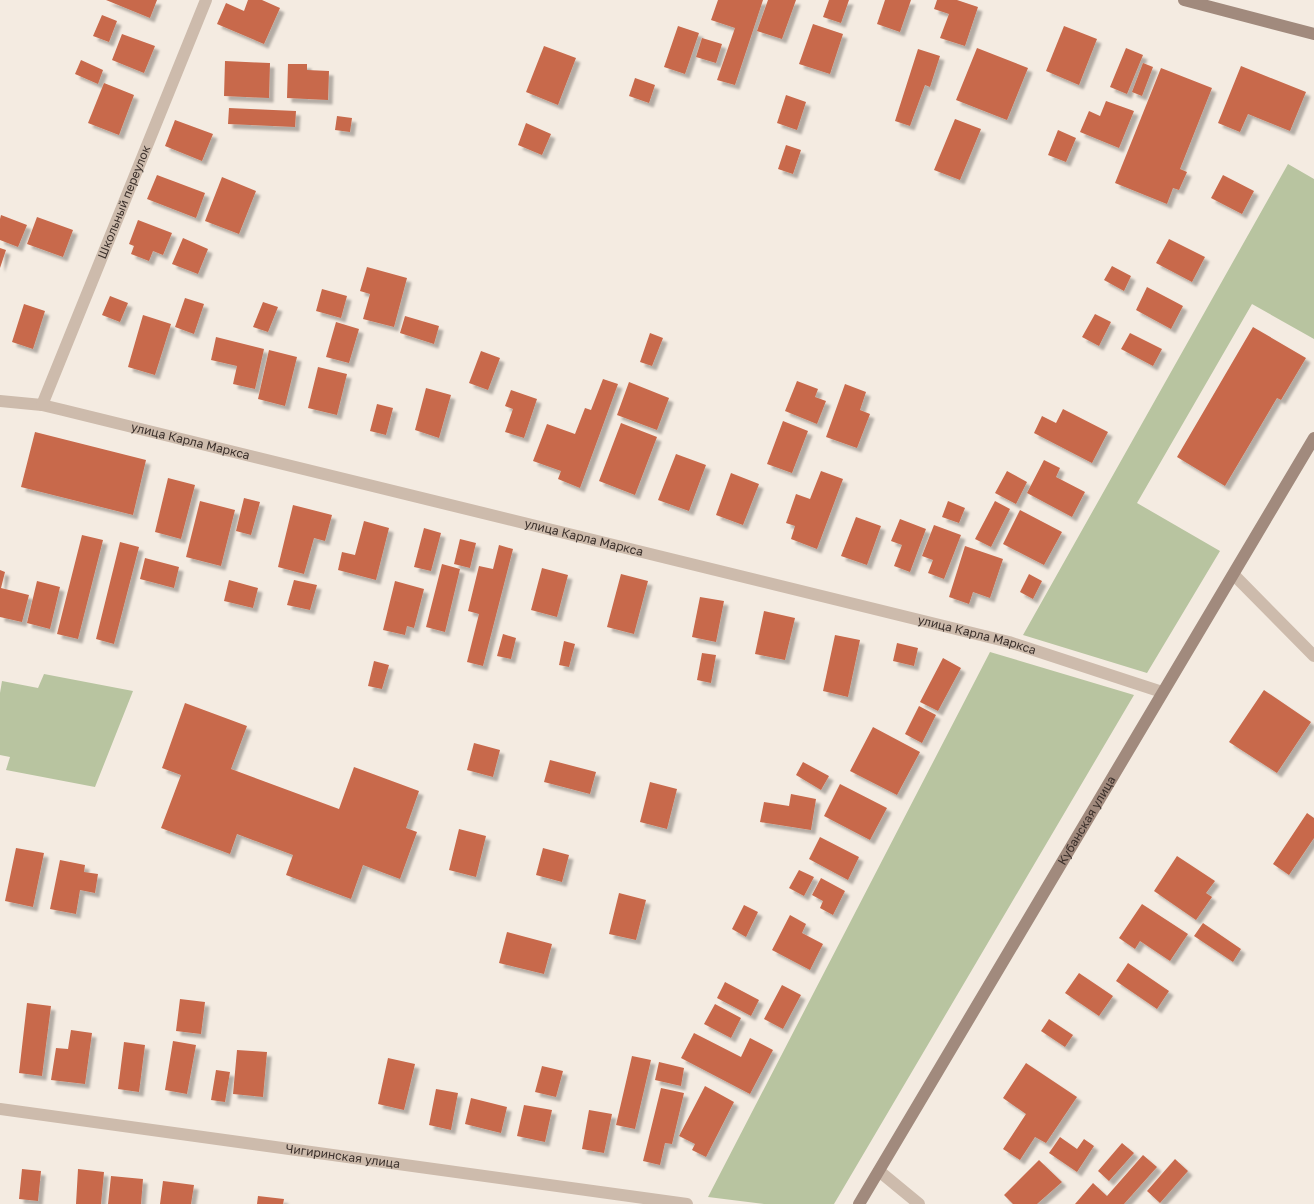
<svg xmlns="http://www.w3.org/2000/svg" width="1314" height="1204" viewBox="0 0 1314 1204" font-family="'Golos Text',sans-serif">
  <defs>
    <filter id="shadow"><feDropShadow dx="4.5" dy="4.5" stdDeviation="1" flood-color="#0004"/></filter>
  </defs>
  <rect width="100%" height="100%" fill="#f4ebe1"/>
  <path fill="#b8c4a0" d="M1288,164L1314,179V339L1252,304L1137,503L1220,551L1147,673L1023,635Z
    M990,652L1134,695L834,1204H764L708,1197Z
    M44,674L133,691L95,787L6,770L10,757L0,755V693L2,681L38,688Z"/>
  <path fill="#c8694b" filter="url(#shadow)" d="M106,0H157L150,18Z
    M248,0H262L280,8L264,44L217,24L226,3L244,11Z
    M718,0H763L735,85L717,80L735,28L711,20Z
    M768,0H796L782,39L757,31Z
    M829,0H849L841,23L823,17Z
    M885,0H911L900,32L877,24Z
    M937,0H957L978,7L965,46L940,38L949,14L934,9Z
    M102,15L117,21L109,42L93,36Z
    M813,24L843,34L830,74L799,64Z
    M678,26L699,33L685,74L664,67Z
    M1064,26L1097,39L1079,85L1046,71Z
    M122,34L155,46L144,73L112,60Z
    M702,38L722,44L716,63L696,57Z
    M544,46L576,58L558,105L526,92Z
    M977,48L1028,68L1007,120L956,100Z
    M1126,48L1143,55L1127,94L1110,87Z
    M918,49L940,56L930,87L925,85L910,126L895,121Z
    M81,60L103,70L98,84L75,74Z
    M225,61L270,63L269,98L224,96Z
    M1143,63L1153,67L1142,96L1132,92Z
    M288,64H307V70L329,71L328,100L287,98Z
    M1241,66L1306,92L1290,131L1248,114L1240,132L1218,123Z
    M1161,68L1212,88L1180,169L1187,172L1179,190L1173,188L1167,204L1115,183Z
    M635,78L655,85L649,103L629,96Z
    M104,83L134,95L119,135L88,123Z
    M786,95L806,102L797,130L777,123Z
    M1106,101L1134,111L1119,148L1080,132L1089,111L1100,116Z
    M229,108L296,111L295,127L228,124Z
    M337,116L352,118L350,132L335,130Z
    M955,119L981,129L960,180L934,170Z
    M175,120L213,134L202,161L165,146Z
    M526,123L551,134L542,155L518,145Z
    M1058,130L1076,138L1066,162L1048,155Z
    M786,145L801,150L793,174L778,169Z
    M157,175L205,193L196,218L147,199Z
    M1223,175L1254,191L1242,214L1211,198Z
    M222,177L256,191L239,234L205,221Z
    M1,215L27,225L18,247L0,240V219Z
    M37,217L73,230L63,257L27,244Z
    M138,220L172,233L163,255L153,251L149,261L131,254L134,246L129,244Z
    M183,238L208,249L198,274L172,264Z
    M1169,239L1205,257L1192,282L1156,263Z
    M0,248L6,250L0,268Z
    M1112,266L1131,276L1124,291L1104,280Z
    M367,267L407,278L394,327L363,319L370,294L360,291Z
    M1147,287L1183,306L1171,329L1136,310Z
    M322,289L347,296L341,318L316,311Z
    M110,296L128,303L120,322L102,315Z
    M185,298L204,304L194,334L175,327Z
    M263,302L278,307L268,332L253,327Z
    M24,304L45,311L33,349L12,342Z
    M1095,314L1111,322L1099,346L1082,337Z
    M143,315L171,324L155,375L128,367Z
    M405,316L439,326L434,344L400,333Z
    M336,322L359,329L349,363L326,357Z
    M1253,327L1306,358L1281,400L1277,398L1225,486L1177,457Z
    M650,333L663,338L652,366L640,362Z
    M1130,333L1162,349L1153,366L1121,349Z
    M216,337L264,349L255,389L233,384L237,366L211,360Z
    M269,350L297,357L285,406L258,399Z
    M481,351L500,358L488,390L469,383Z
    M318,367L347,374L337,415L308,408Z
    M603,379L618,384L580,488L558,479L561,471L533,461L547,424L575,434L585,408L591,410Z
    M797,381L818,389L815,397L826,401L817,424L785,411Z
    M629,382L669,398L657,430L617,415Z
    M845,384L866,392L860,410L870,414L857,448L826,437Z
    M426,388L451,395L439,438L415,430Z
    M511,390L537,399L524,438L505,432L513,409L505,406Z
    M377,404L393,408L386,435L370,431Z
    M1063,409L1108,432L1092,463L1034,433L1042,416L1056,423Z
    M783,421L808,431L792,473L767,464Z
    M621,423L657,437L635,495L599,481Z
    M35,432L146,460L133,515L21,487Z
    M676,454L706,465L689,511L658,500Z
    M1044,460L1060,468L1056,477L1085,492L1072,517L1027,493Z
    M821,471L843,479L817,549L791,539L795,526L786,523L796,494L810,499Z
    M1007,471L1027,482L1016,504L995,493Z
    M731,473L759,484L743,525L716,515Z
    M168,478L195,485L181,539L155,532Z
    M244,498L260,502L251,535L236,531Z
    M200,501L235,510L221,566L186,557Z
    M948,501L965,508L959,523L942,517Z
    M995,501L1010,509L991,547L975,539Z
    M293,505L332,515L325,541L314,538L304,574L278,567Z
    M1020,510L1062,532L1044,565L1003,544Z
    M856,517L881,526L867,565L841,556Z
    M900,519L926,529L910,572L894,566L902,545L891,541Z
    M364,521L389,528L376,580L338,570L342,552L355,555Z
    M934,525L961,535L944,579L928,573L933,560L922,556Z
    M424,528L441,533L431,571L414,567Z
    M82,535L103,540L78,639L57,634Z
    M460,539L476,543L470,568L454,564Z
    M120,542L139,547L114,644L96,639Z
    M499,545L513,549L483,666L467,662L479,614L468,611L479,566L493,569Z
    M965,546L1003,559L990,598L973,592L969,604L949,597Z
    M145,558L179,567L174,588L140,579Z
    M442,564L460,569L445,632L426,627Z
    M542,568L568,575L557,617L531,610Z
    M0,570L5,572L1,588L29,595L22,622L0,617Z
    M621,574L648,581L634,634L607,627Z
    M1029,574L1042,581L1033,599L1020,592Z
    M229,580L258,588L253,608L224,601Z
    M294,580L317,585L310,610L287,605Z
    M37,581L60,587L50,629L27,623Z
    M395,581L424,589L414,628L407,626L405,635L383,630Z
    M700,597L724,601L716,642L692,637Z
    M764,611L795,618L785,660L755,654Z
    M503,634L516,638L511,659L497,656Z
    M835,635L860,640L848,697L823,691Z
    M564,641L575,644L569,667L559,665Z
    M897,643L918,648L914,666L893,661Z
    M702,653L716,655L711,683L697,680Z
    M943,658L961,668L938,711L920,702Z
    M374,661L389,665L382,689L368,686Z
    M1264,690L1311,722L1277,773L1229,742Z
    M185,703L247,726L231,769L339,809L354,767L419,791L406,828L417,832L400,879L363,865L351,899L286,875L293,855L237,834L230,854L161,828L181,775L162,768Z
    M919,706L936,715L922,743L905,734Z
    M873,727L920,752L897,795L850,771Z
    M474,743L500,750L493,777L467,770Z
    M550,760L596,772L590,794L544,782Z
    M803,762L829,776L821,790L796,775Z
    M650,782L677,789L667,829L640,822Z
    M840,784L887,808L870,840L824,816Z
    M791,794L816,799L811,830L760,822L764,802L789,806Z
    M1307,813L1314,818V838L1289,875L1273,864Z
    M459,829L486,836L476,877L449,870Z
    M820,837L859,857L848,880L809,859Z
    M16,848L44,853L33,907L5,901Z
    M543,848L569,855L562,882L536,875Z
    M1177,856L1215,881L1206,893L1212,897L1196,920L1154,891Z
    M60,860L85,865L84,872L98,874L95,893L80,890L76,914L50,909Z
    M799,870L814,877L804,896L789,888Z
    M821,878L845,891L833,915L820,908L823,901L812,895Z
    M619,893L646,900L636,940L609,934Z
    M1142,904L1188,934L1170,961L1140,941L1135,949L1119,938Z
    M744,905L758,912L746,937L732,929Z
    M790,915L806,924L802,933L823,944L810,970L772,950Z
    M1203,923L1241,949L1233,962L1194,936Z
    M507,932L552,944L544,974L499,963Z
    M1128,963L1169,991L1157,1009L1116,981Z
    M1079,973L1113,996L1099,1016L1065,993Z
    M725,982L759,1000L751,1016L717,998Z
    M782,985L801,995L783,1029L764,1019Z
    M180,999L205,1002L201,1034L176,1031Z
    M27,1003L51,1006L42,1076L19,1073Z
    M715,1004L741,1018L731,1038L704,1024Z
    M1049,1019L1073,1035L1065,1047L1041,1031Z
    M71,1030L92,1033L85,1084L51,1080L56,1048L68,1049Z
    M694,1033L741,1057L750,1038L773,1050L750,1094L681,1058Z
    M173,1041L196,1045L187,1094L165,1090Z
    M124,1042L145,1045L139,1092L118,1089Z
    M237,1050L267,1052L263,1097L233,1094Z
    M632,1056L651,1060L635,1129L616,1125Z
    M388,1058L415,1064L404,1110L378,1104Z
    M659,1062L684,1068L681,1086L655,1080Z
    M1026,1063L1077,1097L1046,1143L1035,1137L1020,1160L1003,1149L1026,1114L1003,1098Z
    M542,1066L563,1071L556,1097L535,1092Z
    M216,1070L230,1072L225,1102L211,1100Z
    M705,1086L734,1102L706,1157L692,1150L695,1144L679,1136Z
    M661,1088L684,1093L672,1144L665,1143L660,1165L643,1161Z
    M436,1089L458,1093L451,1130L429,1125Z
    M471,1098L507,1107L501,1133L465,1124Z
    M524,1105L552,1110L545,1142L517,1136Z
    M589,1110L612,1114L604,1153L582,1149Z
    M1060,1137L1077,1149L1084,1139L1094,1146L1077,1172L1049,1153Z
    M1122,1143L1134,1153L1109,1181L1098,1171Z
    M1143,1155L1157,1167L1124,1204H1075L1093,1183L1107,1196Z
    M1175,1159L1188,1171L1160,1203L1147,1191Z
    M1039,1160L1062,1182L1037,1204H1013L1004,1195Z
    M22,1169L41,1171L38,1201L19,1199Z
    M78,1169L104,1172L101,1204H76Z
    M111,1176L143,1179L141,1204H108Z
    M163,1181L194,1185L191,1204H160Z
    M258,1196L284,1199L283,1204H257Z"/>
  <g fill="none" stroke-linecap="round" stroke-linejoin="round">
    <g stroke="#cdbbac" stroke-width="12">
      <path id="s1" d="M0,401L42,405L63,410L1009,642L1162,692"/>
      <path id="s2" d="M42,405L206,0"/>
      <path d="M1234,575L1314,656"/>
      <path id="s3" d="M0,1109L687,1204"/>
      <path d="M879,1171L919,1204"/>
    </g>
    <g stroke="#a18a7d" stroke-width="12">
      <path d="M1184,0L1314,34"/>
      <path id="s4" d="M859,1204L1314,438"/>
    </g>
  </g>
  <g text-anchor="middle" stroke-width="5" stroke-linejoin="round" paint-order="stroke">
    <g font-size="12" fill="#3b302b" stroke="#fbf5ee">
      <text dy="4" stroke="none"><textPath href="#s2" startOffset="219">Школьный переулок</textPath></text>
      <text dy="4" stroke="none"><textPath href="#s1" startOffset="195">улица Карла Маркса</textPath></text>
      <text dy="4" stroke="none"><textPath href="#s1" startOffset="600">улица Карла Маркса</textPath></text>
      <text dy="4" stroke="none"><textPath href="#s1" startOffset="1005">улица Карла Маркса</textPath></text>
      <text dy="4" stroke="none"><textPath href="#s4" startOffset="446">Кубанская улица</textPath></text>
      <text dy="4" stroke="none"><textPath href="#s3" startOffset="346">Чигиринская улица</textPath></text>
    </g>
  </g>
</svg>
